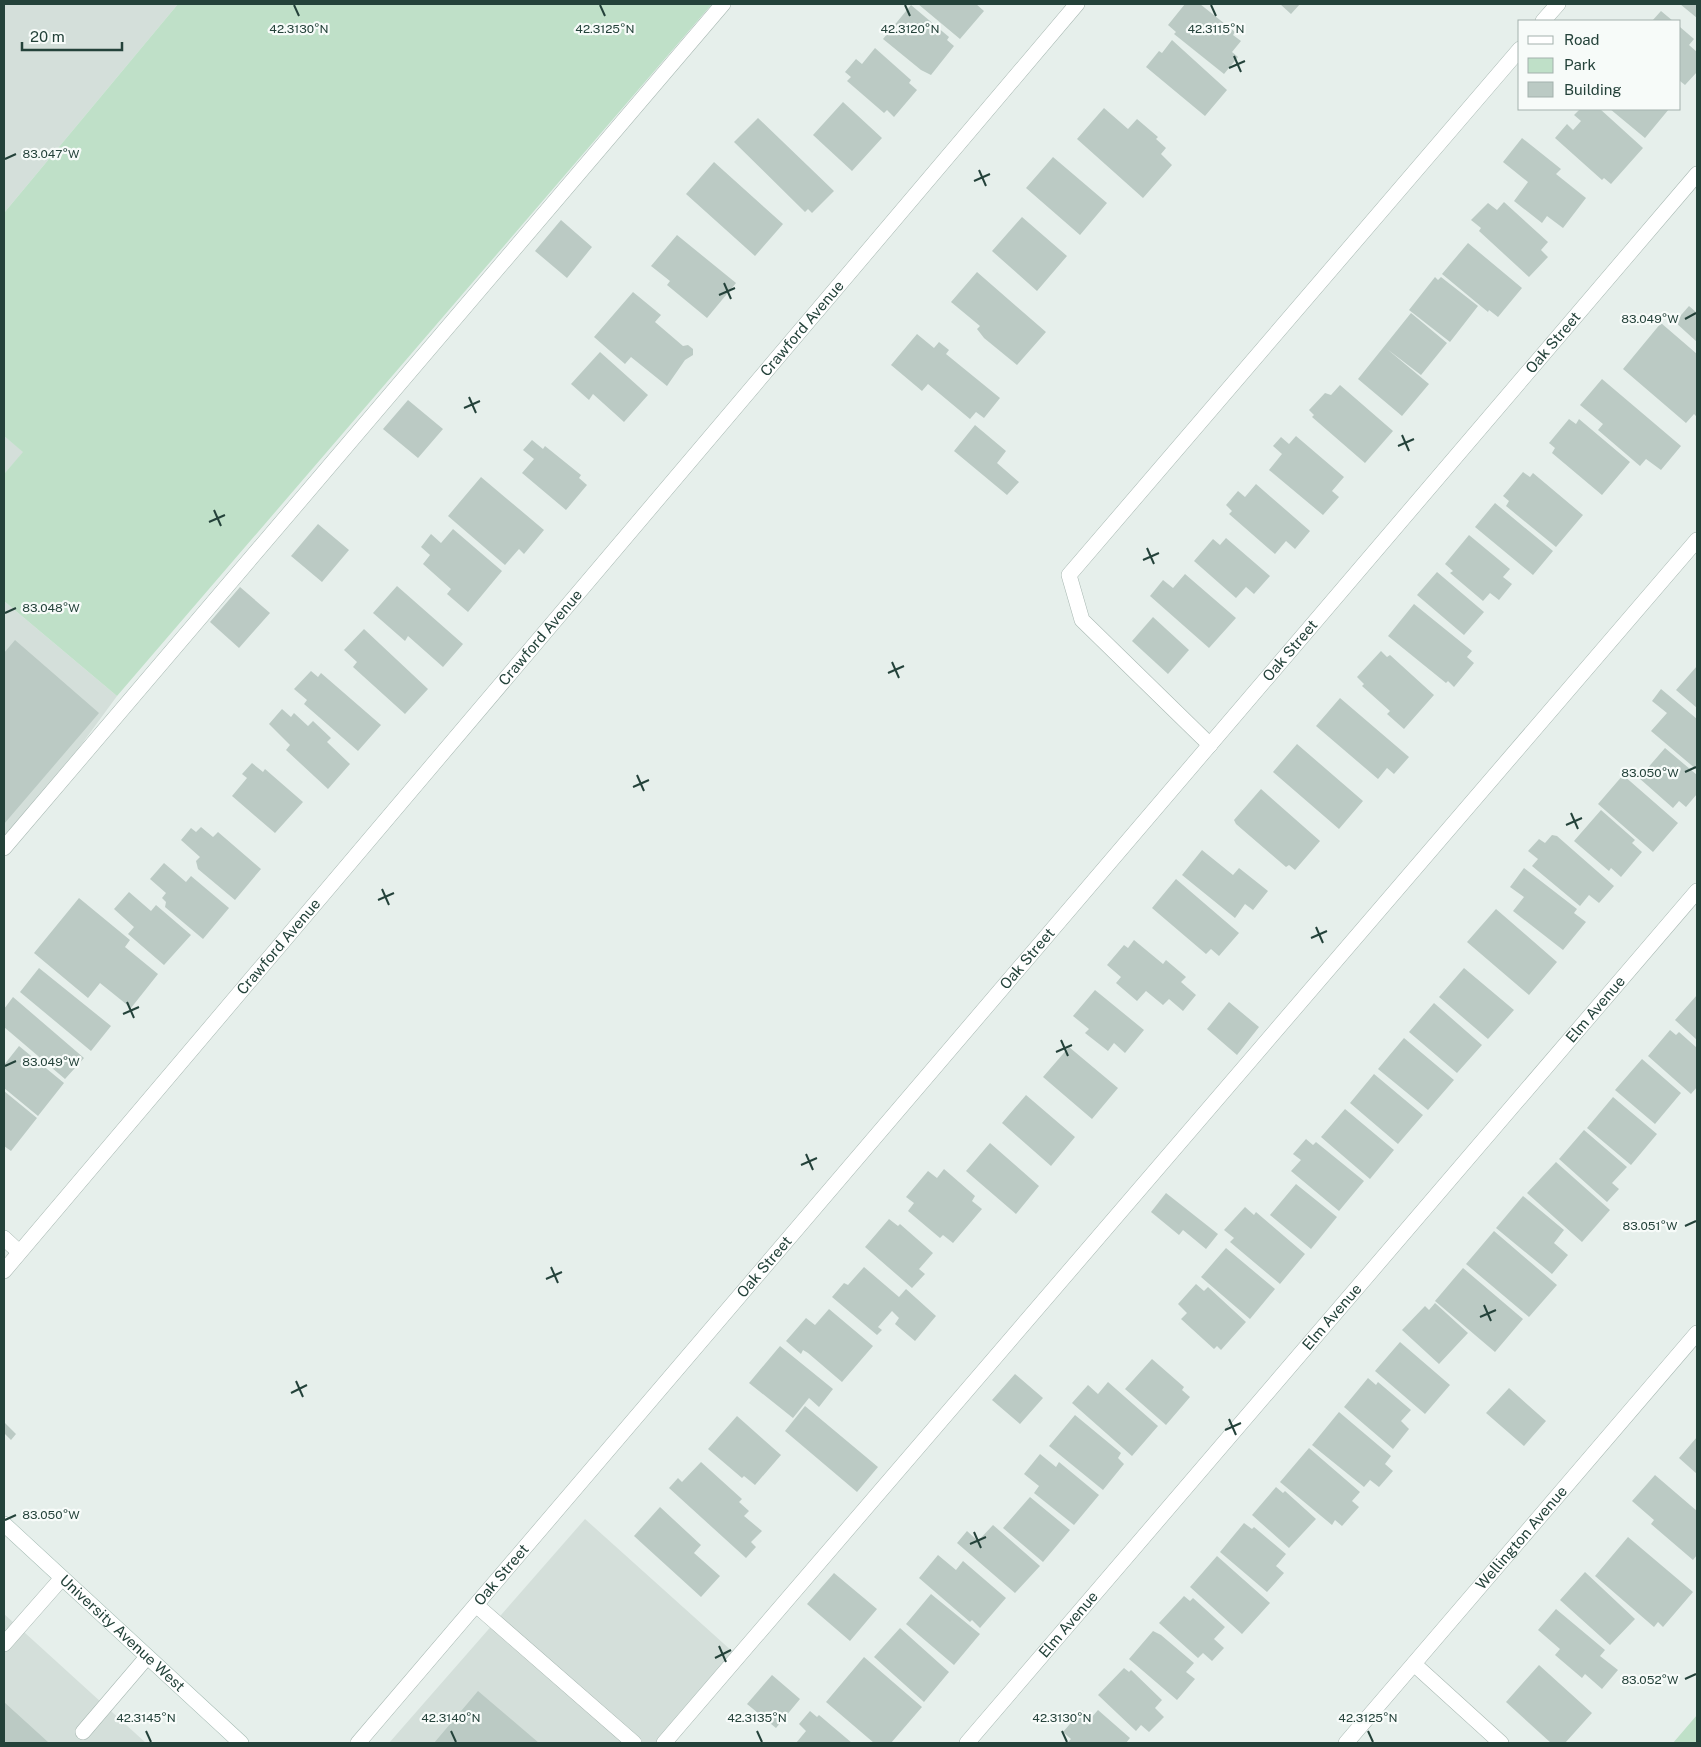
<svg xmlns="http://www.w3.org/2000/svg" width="1701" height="1747" viewBox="0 0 1701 1747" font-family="'Public Sans',sans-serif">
  <rect width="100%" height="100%" fill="#e6efeb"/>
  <path fill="#d4dfda" d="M4,4H178L4,213Z
    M4,436L24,452L4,474Z
    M4,601L117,696L4,850Z
    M585,1519L733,1652L656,1743H389Z
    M4,1614L35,1642L146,1743H4Z"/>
  <path fill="#bfe0c8" d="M178,4H712L117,696L4,601V474L23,452L4,436V213Z
    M1697,1715V1743H1673Z"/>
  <path fill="#bbcac4" d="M918,4H976L984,11L960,39Z
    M1185,4H1200L1235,32L1233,35L1241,41L1232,52L1238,57L1224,74L1174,34L1176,32L1168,25Z
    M1280,4H1300L1291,14Z
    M1680,4H1697V18Z
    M911,5L949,37L947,40L954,46L931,75L921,70L883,39Z
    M1661,11L1673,21H1652Z
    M1680,27L1694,39L1689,45L1697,52V72L1685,85L1680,81Z
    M1172,40L1227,90L1205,116L1146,67L1159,51L1162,53Z
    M875,48L911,80L909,83L917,90L894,117L887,110L884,113L847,81L851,77L845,72L856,59L862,64Z
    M843,102L882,138L852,171L813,135Z
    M1104,108L1128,129L1137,119L1158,137L1156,139L1166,148L1161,154L1172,165L1143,198L1077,139Z
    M1580,109H1600L1643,148L1611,184L1604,178L1602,180L1555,138L1567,124L1573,130L1581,121L1574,115Z
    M1610,109H1669L1645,138Z
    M758,118L834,191L812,213L808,209L805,212L734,142Z
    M1522,138L1561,169L1556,174L1586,198L1563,228L1547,216L1542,223L1514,201L1528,182L1503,162Z
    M1053,157L1107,203L1080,235L1026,188Z
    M714,162L783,224L755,256L686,194Z
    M1504,202L1548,242L1541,250L1548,257L1529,277L1479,231L1481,228L1471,220L1488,203L1497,210Z
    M1022,217L1067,256L1037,291L992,251Z
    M561,220L592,247L567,278L535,251Z
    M677,235L736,283L707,318L667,285L670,281L651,266Z
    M1468,243L1522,288L1498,317L1489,310L1488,312L1442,274Z
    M977,272L1046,332L1017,365L984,338L977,329L980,326L951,302Z
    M1435,277L1438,280L1441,277L1478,306L1450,342L1409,310Z
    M633,292L661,315L655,322L683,346L688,345L693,349V355L685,360L667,386L631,357L625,364L594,337Z
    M1689,306L1696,312L1697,311V342L1675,322Z
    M1411,313L1447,343L1421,375L1387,349L1429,384L1402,416L1358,379Z
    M1661,323L1697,354V417L1694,414L1686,423L1623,369Z
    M917,334L934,348L939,342L949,350L946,354L1000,398L984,418L976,412L970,419L928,384L922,391L891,365Z
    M600,352L648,395L624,422L593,394L589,400L571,384Z
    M1602,379L1681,446L1661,470L1646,459L1640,466L1598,430L1603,424L1580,405Z
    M1340,385L1393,431L1365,463L1312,417L1314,415L1309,410L1325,393L1331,395Z
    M408,400L443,429L418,458L383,429Z
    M1569,419L1576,424L1579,419L1630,462L1602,495L1552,453L1555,448L1549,443Z
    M975,425L1006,451L997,463L1019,482L1007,495L954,451Z
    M1296,436L1344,477L1332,491L1339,497L1323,515L1269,470L1282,454L1273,446L1281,437L1289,444Z
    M532,440L543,449L545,446L581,475L579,478L587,485L566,510L522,473L534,459L523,450Z
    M1523,472L1530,477L1533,473L1583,515L1556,547L1506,506L1509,501L1503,496Z
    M481,477L544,530L524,554L519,549L505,565L448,516Z
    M1256,484L1310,531L1295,549L1286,541L1275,554L1229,514L1232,511L1226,505L1238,491L1245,497Z
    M1495,503L1553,551L1533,575L1475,527Z
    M318,524L349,550L322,582L291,556Z
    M453,529L502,571L468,612L447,594L451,589L423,564L430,555L421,547L431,534L441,543Z
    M1469,535L1510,569L1503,577L1512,584L1499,600L1490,593L1483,601L1450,573L1453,571L1445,564Z
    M1226,538L1270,576L1254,594L1246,587L1236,598L1194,561L1213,539L1220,545Z
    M1437,572L1484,612L1464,635L1417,595Z
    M1185,574L1236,618L1209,648L1150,596L1163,580L1173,588Z
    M397,586L463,644L443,667L408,636L405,641L373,613Z
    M240,587L270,613L239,648L210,622Z
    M1414,604L1472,651L1467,657L1474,663L1454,687L1448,681L1446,683L1388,636Z
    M1153,617L1189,650L1168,674L1132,641Z
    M364,629L428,689L405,714L353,667L357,662L344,650Z
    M15,640L99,713L4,824V653Z
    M1381,651L1387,657L1390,655L1434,695L1404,729L1387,714L1390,711L1362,686L1364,684L1357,677Z
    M1697,666V708L1676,690Z
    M311,671L318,677L321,673L381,725L358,751L304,704L307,700L294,689Z
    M1661,689L1697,719V770L1651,731L1667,713L1652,701Z
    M1340,698L1409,757L1394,774L1387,768L1378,779L1316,726Z
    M282,709L291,717L294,713L308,726L313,721L331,738L327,742L350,764L328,789L286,750L290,745L269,724Z
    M1297,744L1363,801L1339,829L1273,772Z
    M1665,748L1697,775V794L1686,807L1679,801L1673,808L1639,778Z
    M252,763L263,772L265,769L303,802L275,833L232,796L247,778L242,774Z
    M1623,775L1678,823L1653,852L1598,804Z
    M1261,789L1320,841L1295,870L1289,865L1286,867L1236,824L1234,820Z
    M1601,810L1635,840L1632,843L1642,852L1621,877L1611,868L1609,871L1574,841Z
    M201,827L213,837L218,832L261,869L235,900L198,869L196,861L200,857L181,840L191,828L196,832Z
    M1552,835L1557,836L1614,886L1599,903L1589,895L1580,906L1532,866L1538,859L1528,851L1539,839L1545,843Z
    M1202,850L1233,875L1239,868L1268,891L1253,910L1245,904L1235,918L1182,875Z
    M164,863L186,882L191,876L229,908L203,939L165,907L166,902L162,898L166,893L150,879Z
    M1524,868L1577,909L1574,913L1586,922L1563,950L1513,911L1524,897L1510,887Z
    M1176,879L1239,933L1219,956L1211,949L1206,954L1152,908Z
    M129,892L151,911L156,905L191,935L164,965L128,934L134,927L114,909Z
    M79,898L130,940L125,947L158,974L131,1008L100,983L88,998L34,953Z
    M1496,909L1557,962L1529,995L1467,942Z
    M1134,940L1163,964L1166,960L1186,977L1181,982L1196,995L1183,1011L1169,999L1163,1005L1146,991L1137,1001L1116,983L1121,977L1107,965L1124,945L1128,948Z
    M39,968L111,1026L91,1051L20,992Z
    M1464,968L1514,1010L1488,1039L1439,997Z
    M1095,990L1144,1030L1125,1053L1114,1043L1108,1051L1085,1033L1089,1029L1073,1016Z
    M1697,995V1040L1675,1020Z
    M13,997L84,1058L65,1079L4,1027V1009Z
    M1229,1002L1259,1027L1237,1055L1207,1029Z
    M1434,1003L1482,1045L1457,1073L1409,1032Z
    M1670,1030L1676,1035L1679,1032L1697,1048V1073L1696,1075L1697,1076V1087L1691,1094L1648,1056Z
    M1404,1038L1454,1080L1428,1110L1378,1069Z
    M19,1046L64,1083L38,1116L4,1088V1065Z
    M1069,1047L1118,1088L1092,1119L1043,1077Z
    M1642,1059L1681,1093L1655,1124L1615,1090Z
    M1374,1074L1423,1115L1398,1144L1350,1103Z
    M4,1091L37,1118L11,1151L4,1146Z
    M1026,1095L1075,1137L1051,1166L1002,1123Z
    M1613,1097L1657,1134L1631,1165L1587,1128Z
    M1345,1109L1394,1150L1370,1179L1321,1137Z
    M1584,1130L1627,1167L1612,1183L1619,1189L1607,1202L1559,1159Z
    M1306,1139L1313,1145L1316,1142L1364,1181L1339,1211L1291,1171L1301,1160L1293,1154Z
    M990,1143L1039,1186L1016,1214L966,1171Z
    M1556,1162L1610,1210L1582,1242L1527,1193Z
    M944,1169L975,1196L972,1201L982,1209L953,1243L943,1235L940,1238L908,1211L914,1203L906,1197L928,1171L937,1178Z
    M1296,1184L1337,1217L1311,1249L1270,1215Z
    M1166,1193L1218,1234L1206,1249L1183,1230L1179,1235L1151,1212Z
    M1523,1196L1564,1230L1554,1243L1568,1255L1552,1274L1496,1228Z
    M1245,1207L1254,1215L1256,1212L1305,1254L1280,1284L1230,1242L1234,1238L1224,1230Z
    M889,1219L898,1226L900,1224L933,1253L919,1269L925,1274L912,1288L865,1247Z
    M1494,1231L1557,1285L1529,1317L1466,1264Z
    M1226,1248L1275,1289L1250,1319L1201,1277Z
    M864,1267L899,1297L906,1289L936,1316L915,1341L895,1324L899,1318L892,1311L878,1327L882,1330L877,1335L832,1297L844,1283L848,1285Z
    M1463,1268L1523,1319L1495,1352L1435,1301Z
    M1196,1284L1204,1291L1208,1287L1246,1322L1221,1350L1217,1346L1214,1349L1181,1319L1187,1313L1178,1304Z
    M1435,1303L1468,1333L1439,1364L1402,1330L1425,1306L1429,1310Z
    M829,1309L873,1346L842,1382L808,1353L803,1350L801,1354L786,1341L806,1318L815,1325Z
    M1400,1342L1450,1385L1425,1414L1375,1371Z
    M780,1346L833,1389L819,1407L809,1398L793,1418L749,1383Z
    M1152,1359L1184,1387L1182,1390L1190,1397L1166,1425L1125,1389Z
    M1015,1374L1043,1398L1020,1424L992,1400Z
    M1368,1378L1376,1385L1378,1382L1411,1410L1401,1421L1409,1429L1393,1449L1344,1407Z
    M1108,1382L1158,1426L1132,1456L1072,1403L1088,1385L1098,1394Z
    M1509,1388L1546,1421L1524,1446L1486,1413Z
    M805,1406L878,1467L857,1492L785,1431Z
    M1339,1412L1391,1456L1385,1464L1393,1471L1379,1487L1370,1480L1364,1487L1312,1445Z
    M1075,1415L1121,1453L1118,1458L1124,1464L1103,1490L1049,1446Z
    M737,1416L781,1455L755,1485L744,1476L742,1478L708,1449Z
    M5,1423L16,1434L11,1440L4,1433Z
    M1697,1437V1474L1679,1458Z
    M1309,1448L1360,1492L1352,1501L1359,1507L1342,1526L1335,1520L1332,1525L1280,1482Z
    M1040,1454L1056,1467L1059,1462L1099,1495L1074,1525L1034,1493L1039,1486L1024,1474Z
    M701,1462L742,1499L739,1502L749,1511L744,1516L762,1531L751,1542L756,1547L746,1558L669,1488L678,1478L682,1482Z
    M1655,1475L1697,1511V1555L1693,1560L1651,1524L1654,1520L1632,1501Z
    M1276,1487L1283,1493L1285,1491L1316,1519L1289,1548L1252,1515Z
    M1030,1497L1070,1530L1043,1562L1003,1528Z
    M660,1507L701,1545L694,1553L720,1576L701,1597L634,1536Z
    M1244,1523L1252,1529L1254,1527L1286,1554L1276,1566L1284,1573L1267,1592L1220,1552Z
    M993,1525L1040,1566L1015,1593L957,1543L967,1531L978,1541Z
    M1628,1537L1693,1592L1663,1627L1658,1622L1654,1627L1595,1576Z
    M938,1555L956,1570L963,1561L1006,1598L980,1628L972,1620L970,1622L919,1578Z
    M1217,1556L1270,1603L1242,1634L1190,1587Z
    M1585,1572L1635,1619L1610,1645L1560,1600Z
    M834,1573L877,1609L850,1641L807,1604Z
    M931,1594L980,1634L954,1665L906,1624Z
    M1184,1596L1190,1601L1193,1598L1225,1627L1214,1639L1224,1648L1212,1661L1203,1653L1198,1658L1159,1623Z
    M1556,1609L1605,1650L1600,1656L1618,1670L1602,1689L1585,1674L1582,1678L1555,1655L1560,1649L1538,1630Z
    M900,1628L949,1672L924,1702L874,1657Z
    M1153,1631L1161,1635L1194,1663L1186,1672L1195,1679L1177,1700L1129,1659Z
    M864,1657L922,1707L891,1743H874L826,1702Z
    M1539,1665L1592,1713L1565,1743H1551L1506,1702Z
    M1124,1668L1129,1672L1131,1670L1162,1700L1155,1708L1164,1717L1149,1732L1141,1725L1136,1731L1098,1695Z
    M772,1675L800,1699L776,1728L747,1704Z
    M478,1691L539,1743H434Z
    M4,1702L48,1742L47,1743H4Z
    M1082,1710L1091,1718L1098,1710L1130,1738L1126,1743H1067L1071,1739L1063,1732Z
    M810,1711L817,1717L819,1715L852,1743H796L806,1731L799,1724Z"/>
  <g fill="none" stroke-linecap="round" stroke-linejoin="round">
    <g stroke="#a8b8b2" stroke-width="16">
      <path id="service" d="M1543,21L1558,4
        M1210,745L1082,620L1069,575L1520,49
        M4,848L723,4
        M4,1238L19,1252
        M476,1605L634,1743
        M4,1644L62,1578
        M1414,1664L1501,1743
        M83,1732L147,1657
        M664,1743L1697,540"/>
    </g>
    <g stroke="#a8b8b2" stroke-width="16">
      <g id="minor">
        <path id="s1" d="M4,1271L1077,4"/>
        <path id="s2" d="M358,1743L1697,174"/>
        <path id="s3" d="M967,1743L1697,891"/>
        <path id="s4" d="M1346,1743L1697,1333"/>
      </g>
    </g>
    <g stroke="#a4bbb3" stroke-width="16">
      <g id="secondary">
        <path id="s5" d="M4,1524L241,1743"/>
      </g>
    </g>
    <use href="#service" stroke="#fff" stroke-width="15"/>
    <use href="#minor" stroke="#fff" stroke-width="15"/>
    <use href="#secondary" stroke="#fff" stroke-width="15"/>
  </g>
  <path fill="none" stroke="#24423a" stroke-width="2" d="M294,5L299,16M600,5L605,16M905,5L910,16M1211,5L1216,16M1234,56L1241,72M1229,68L1245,61M5,159L16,154M979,170L986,186M974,181L990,174M724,283L731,299M719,295L735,288M1685,319L1696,313M469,397L476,413M464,408L480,401M1402,435L1409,451M1398,446L1414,439M214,510L221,526M209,522L225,515M1147,548L1154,564M1143,560L1159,553M5,613L16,608M892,662L899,678M888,673L904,666M1685,772L1696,767M637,775L644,791M633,787L649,780M1571,813L1578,829M1566,825L1582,818M382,889L389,905M378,900L394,893M1316,927L1323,943M1311,938L1327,931M127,1002L134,1018M123,1014L139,1007M1061,1040L1068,1056M1056,1052L1072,1045M5,1066L16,1061M806,1154L813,1170M801,1165L817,1158M1685,1226L1696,1221M551,1267L558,1283M546,1279L562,1272M1484,1305L1491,1321M1480,1317L1496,1310M296,1381L303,1397M291,1393L307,1385M1229,1419L1236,1435M1225,1430L1241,1423M5,1520L16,1515M974,1532L981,1548M970,1544L986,1537M719,1646L726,1662M715,1658L731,1650M1685,1679L1696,1674M146,1731L151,1742M451,1731L456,1742M757,1731L762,1742M1062,1731L1067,1742M1368,1731L1373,1742"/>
  <g text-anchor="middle" stroke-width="4.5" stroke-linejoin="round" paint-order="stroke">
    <g font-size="15" fill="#24423a" stroke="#f7fbf9">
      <text dy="5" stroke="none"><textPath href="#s1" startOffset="1235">Crawford Avenue</textPath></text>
      <text dy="5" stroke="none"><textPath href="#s2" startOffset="1841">Oak Street</textPath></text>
      <text dy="5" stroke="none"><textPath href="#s1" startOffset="830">Crawford Avenue</textPath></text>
      <text dy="5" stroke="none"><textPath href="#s2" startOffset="1436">Oak Street</textPath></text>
      <text dy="5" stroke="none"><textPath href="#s1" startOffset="425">Crawford Avenue</textPath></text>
      <text dy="5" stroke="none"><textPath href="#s2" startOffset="1031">Oak Street</textPath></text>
      <text dy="5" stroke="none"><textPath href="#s3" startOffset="966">Elm Avenue</textPath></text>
      <text dy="5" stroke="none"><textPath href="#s2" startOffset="626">Oak Street</textPath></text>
      <text dy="5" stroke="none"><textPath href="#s3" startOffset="561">Elm Avenue</textPath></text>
      <text dy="5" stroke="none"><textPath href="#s4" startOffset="270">Wellington Avenue</textPath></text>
      <text dy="5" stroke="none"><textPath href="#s2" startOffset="221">Oak Street</textPath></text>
      <text dy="5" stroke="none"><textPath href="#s3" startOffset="156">Elm Avenue</textPath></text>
      <text dy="5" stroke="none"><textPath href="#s5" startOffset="161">University Avenue West</textPath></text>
    </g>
  </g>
  <g font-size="12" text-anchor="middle" fill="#24423a" stroke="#f7fbf9" stroke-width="4.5" stroke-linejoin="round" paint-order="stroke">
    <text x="299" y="33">42.3130°N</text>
    <text x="605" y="33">42.3125°N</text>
    <text x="910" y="33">42.3120°N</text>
    <text x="1216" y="33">42.3115°N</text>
    <text x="51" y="158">83.047°W</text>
    <text x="1650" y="323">83.049°W</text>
    <text x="51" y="612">83.048°W</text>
    <text x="1650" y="777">83.050°W</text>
    <text x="51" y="1066">83.049°W</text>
    <text x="1650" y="1230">83.051°W</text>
    <text x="51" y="1519">83.050°W</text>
    <text x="1650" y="1684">83.052°W</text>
    <text x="146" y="1722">42.3145°N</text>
    <text x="451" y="1722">42.3140°N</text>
    <text x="757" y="1722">42.3135°N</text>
    <text x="1062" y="1722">42.3130°N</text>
    <text x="1368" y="1722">42.3125°N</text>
  </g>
  <rect width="1701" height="1747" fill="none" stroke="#24423a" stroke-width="10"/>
  <rect x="1518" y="20" width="162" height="90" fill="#f7fbf9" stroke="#a3b1ad"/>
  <rect x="1528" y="36" width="25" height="8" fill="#ffffff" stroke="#a3b1ad"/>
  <text x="1564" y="45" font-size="15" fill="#24423a">Road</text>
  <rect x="1528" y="58" width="25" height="15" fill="#bfe0c8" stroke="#a3b1ad"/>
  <text x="1564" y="70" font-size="15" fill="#24423a">Park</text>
  <rect x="1528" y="82" width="25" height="15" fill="#bbcac4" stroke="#a3b1ad"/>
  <text x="1564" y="95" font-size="15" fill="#24423a">Building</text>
  <path d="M22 42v8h100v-8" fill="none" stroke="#24423a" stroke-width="2.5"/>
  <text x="30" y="42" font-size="15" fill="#24423a" stroke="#f7fbf9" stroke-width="4" paint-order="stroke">20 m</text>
</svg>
